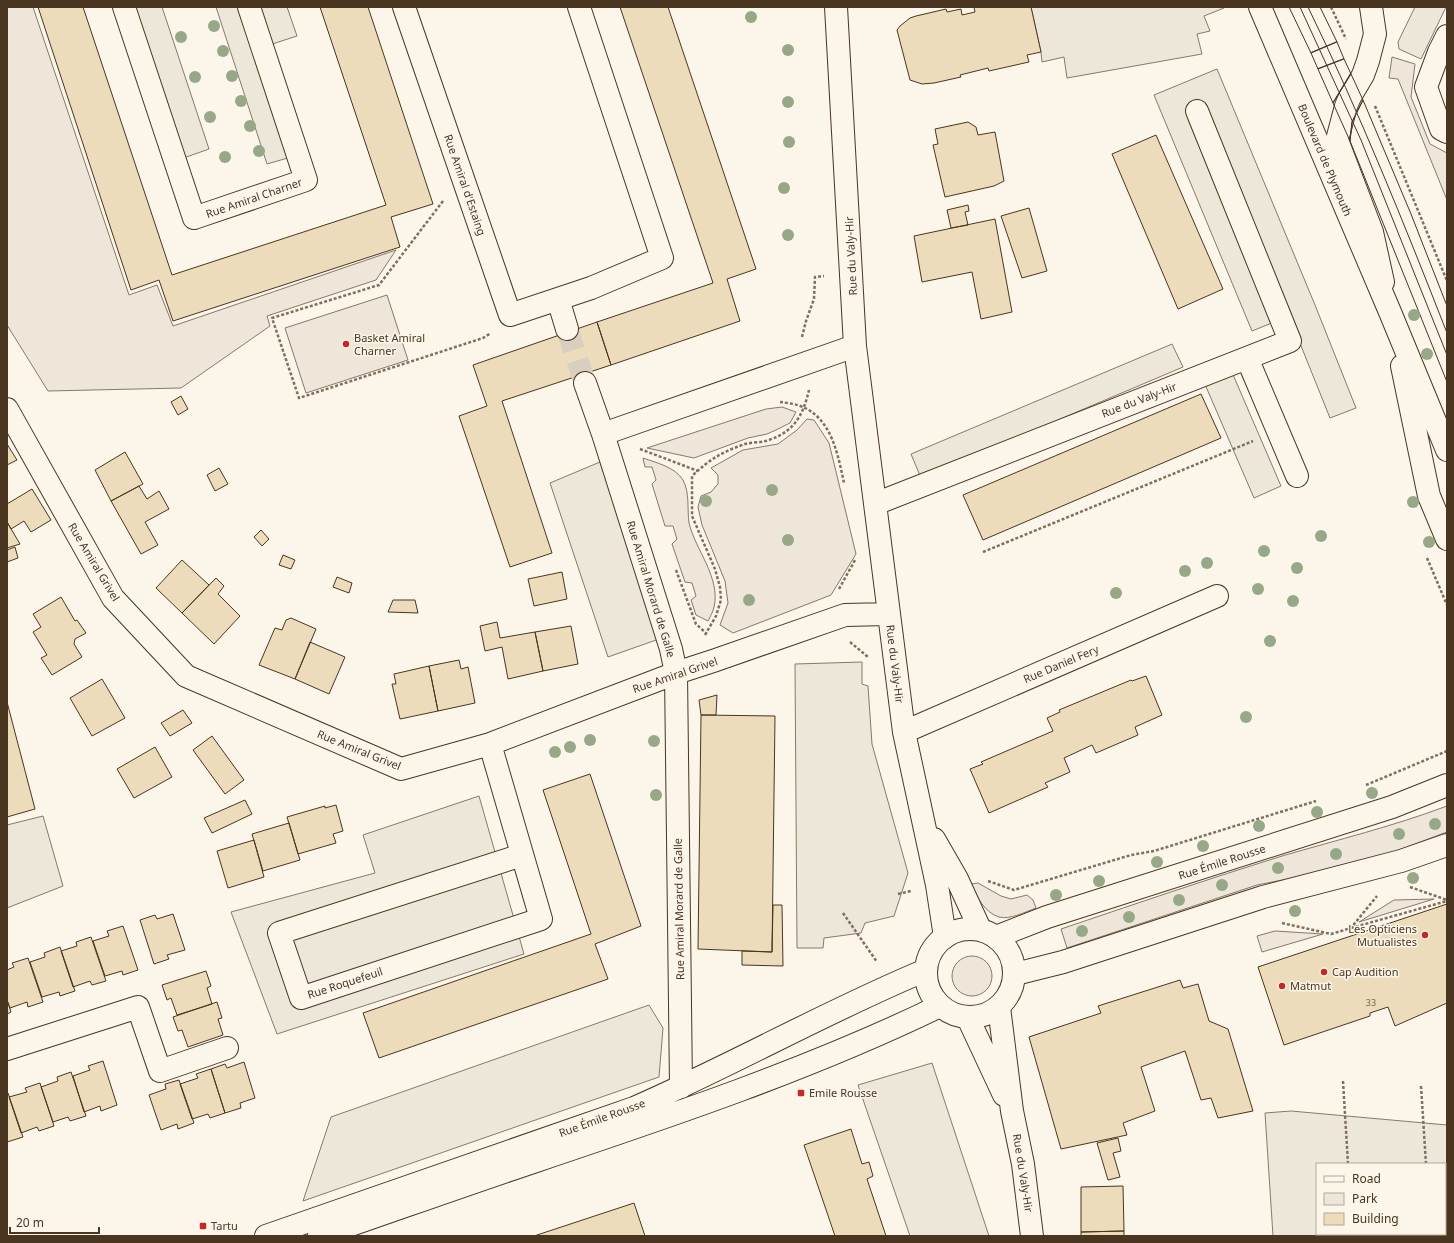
<svg xmlns="http://www.w3.org/2000/svg" width="1454" height="1243" viewBox="0 0 1454 1243" font-family="'Noto Sans',sans-serif">
  <rect width="100%" height="100%" fill="#fbf6e9"/>
  <path fill="#ede6d9" stroke="#887966" d="M7,7H33L129,295L157,285L173,326L396,250L376,280L267,316L270,326L181,388L48,391L7,325Z
    M1392,57L1415,64L1411,97L1430,144L1447,153V200L1398,79L1389,78Z
    M387,295L408,360L306,393L285,328Z
    M782,407L796,412L790,423L778,429L767,434L748,438L694,458L647,448L766,409Z
    M807,419L814,420L829,443L856,554L831,595L733,633L720,625L728,603L725,581L702,525L698,507L701,496L711,492L718,484V475L711,468L743,450L778,444L797,430Z
    M643,458C657,463 675,467 683,480C690,493 687,509 689,523C695,549 721,578 714,607C713,612 710,617 708,621L696,615L691,600L696,596L692,583L685,582L672,544L677,539L673,526H665L652,484L656,480L652,467H645Z
    M1447,806V832L1396,851L1293,878L1257,885L1067,948L1061,929C1135,904 1208,879 1282,856C1337,840 1394,826 1447,806Z
    M978,883L1001,896L1011,899L1027,895L1033,900L1036,908C1025,912 1010,920 999,917C985,913 976,896 971,884Z
    M1434,899L1359,922L1394,900Z
    M1275,931L1323,934L1262,952L1257,936Z
    M952 976a20 20 0 1 1 40 0a20 20 0 1 1-40 0Z"/>
  <path fill="#ede7d9" stroke="#887966" fill-rule="evenodd" d="M124,7H162L209,149L175,161Z
    M216,7H287L297,36L263,47L298,155L267,164Z
    M1031,7H1223L1224,8L1204,16L1210,31L1197,34L1202,54L1067,78L1064,57L1042,62L1041,52Z
    M1415,7H1446L1421,59L1399,49L1398,42Z
    M1217,69L1315,305L1356,408L1330,418L1289,316L1252,331L1154,95Z
    M1172,344L1183,367L921,478L911,454Z
    M1231,370L1281,486L1254,498L1204,382Z
    M600,462L659,639L608,657L550,483Z
    M862,662V684L868,686L872,744L908,873L894,916L865,923L861,933L824,938L823,948H797L795,664Z
    M479,796L524,954L277,1034L231,912L375,873L363,835Z
    M43,816L63,886L7,908V825Z
    M649,1005L663,1028L659,1077L303,1201L331,1117Z
    M932,1063L989,1236H910L858,1085Z
    M1291,1111L1447,1125V1236H1273L1265,1113ZM1317,1164H1445V1234H1317Z"/>
  <path fill="#ecdcbc" stroke="#4a3520" d="M38,7H83L172,275L386,205L320,7H368L433,204L391,217L400,247L173,321L159,280L131,290Z
    M620,7H668L756,269L727,279L740,321L611,365L597,322L713,283Z
    M974,7H1031L1041,52L1027,55L1029,62L989,71L988,68L960,75L961,77L934,83L922,84L910,80L897,30L900,26L910,18L916,16L946,9L947,12L961,9L962,15L975,12Z
    M968,122L976,127L978,135L995,132L1004,181L994,186L945,197L933,145L938,144L935,129Z
    M1156,135L1223,289L1178,309L1112,154Z
    M968,205L969,211L965,212L968,225L951,228L947,210Z
    M1029,208L1047,271L1022,278L1001,216Z
    M995,219L1012,312L981,319L972,272L922,282L914,236Z
    M597,322L611,365L502,401L552,553L510,567L459,416L487,406L473,365Z
    M1201,394L1221,438L983,540L963,495Z
    M181,396L188,409L178,415L171,402Z
    M7,444L17,460L7,465Z
    M125,452L143,484L111,501L95,470Z
    M219,468L228,484L215,491L207,475Z
    M139,486L147,499L159,491L169,509L145,522L158,545L141,554L111,501Z
    M32,489L51,520L31,532L24,521L11,529L7,522V504Z
    M7,522L20,544L7,548Z
    M261,530L269,539L262,546L254,537Z
    M15,547L18,558L7,562V550Z
    M283,555L295,560L291,569L279,565Z
    M182,560L209,585L182,613L156,588Z
    M562,572L567,599L534,606L528,579Z
    M337,577L352,583L349,593L333,587Z
    M216,578L224,586L218,594L240,616L214,644L182,613Z
    M61,597L75,621L77,620L86,633L75,639L74,644L82,657L52,675L41,658L47,655L33,632L41,627L33,614Z
    M393,600H415L418,613L388,612Z
    M291,618L316,629L295,679L259,665L275,628L282,630L286,620Z
    M497,622L500,638L535,632L543,671L508,679L502,647L485,651L480,626Z
    M571,626L578,664L543,671L535,632Z
    M310,642L345,657L329,694L295,679Z
    M459,660L461,669L468,667L475,703L438,711L429,666Z
    M429,666L438,711L400,719L392,684H396L394,674Z
    M1146,676L1162,715L1135,727L1138,735L1096,753L1092,745L1064,758L1070,772L1045,783L1048,787L989,813L970,769L983,764L981,762L1053,731L1047,718L1060,712L1059,710L1131,680L1132,681Z
    M102,679L125,718L92,736L70,698Z
    M717,695L716,715H701L699,700Z
    M7,702L35,809L7,817Z
    M183,710L192,723L170,736L161,723Z
    M701,715L775,716L772,952L698,949Z
    M212,736L244,780L225,794L193,750Z
    M155,747L172,777L134,798L117,769Z
    M590,774L641,926L595,944L608,979L379,1058L363,1013L591,934L543,790Z
    M245,800L252,814L212,833L204,818Z
    M336,805L343,831L333,834L336,843L298,854L287,817L325,806V808Z
    M289,823L300,860L263,871L252,834Z
    M254,840L264,877L228,888L217,851Z
    M1447,904V1003L1395,1026L1388,1007L1370,1013V1016L1284,1045L1258,967Z
    M773,905H782L783,966L742,965V951L772,952Z
    M173,914L185,950L167,955L169,959L154,964L140,920L155,915L157,919Z
    M123,926L138,970L123,975L122,971L105,976L93,941L109,936L107,931Z
    M91,937L106,981L92,985L90,981L73,987L61,951L77,946L76,942Z
    M60,947L75,991L60,996L59,992L42,997L30,962L45,957L44,953Z
    M28,958L43,1002L28,1007L27,1002L10,1008L7,1000V970L14,967L12,963Z
    M206,971L211,986L207,988L212,1004L177,1015L171,998L167,1000L162,985Z
    M1180,980L1183,988L1198,984L1209,1021L1228,1029L1253,1111L1218,1118L1211,1098L1201,1100L1185,1051L1141,1067L1155,1111L1123,1123L1127,1135L1061,1149L1029,1037L1101,1013L1098,1006Z
    M7,1000L11,1012L7,1014Z
    M217,1002L222,1018L218,1019L223,1035L188,1047L182,1030L178,1031L173,1017Z
    M103,1061L117,1105L101,1111L100,1106L84,1112L73,1076L90,1070L88,1066Z
    M244,1062L255,1098L240,1103L241,1108L225,1113L211,1069L225,1064L227,1068Z
    M211,1069L225,1113L210,1118L208,1114L192,1119L180,1084L198,1078L196,1074Z
    M71,1072L86,1116L70,1121L68,1117L53,1122L41,1087L58,1081L57,1077Z
    M179,1080L194,1123L178,1129L177,1124L161,1130L149,1095L166,1089L165,1084Z
    M40,1083L54,1126L39,1131L37,1127L21,1133L9,1097L27,1092L25,1088Z
    M8,1093L23,1137L7,1142V1094Z
    M851,1129L862,1164L869,1162L873,1176L867,1179L886,1236H835L804,1145Z
    M1118,1138L1121,1151L1113,1153L1120,1177L1108,1180L1097,1143Z
    M1123,1186L1124,1231L1081,1232V1187Z
    M634,1203L645,1236H534Z
    M1124,1231V1236H1081V1232Z"/>
  <g fill="none" stroke-linecap="round" stroke-linejoin="round">
    <path stroke="#d8cfc1" stroke-width="22" stroke-dasharray="22 11" stroke-linecap="butt" d="M567,329L585,383"/>
    <g stroke="#4a3520" stroke-width="24">
      <path id="minor" d="M124,7L194,218L306,180L249,7
        M404,7L510,315L591,288L662,258L579,7
        M836,7L855,346L904,732L937,885L945,937
        M1371,7L1375,34L1368,61L1363,75L1350,97L1346,106L1337,140L1372,232L1383,282
        M1447,36L1439,52L1426,87L1441,129L1447,132
        M558,299L567,329
        M1247,358L1297,476
        M585,383L603,434
        M7,409L113,598L186,676L401,769L490,744L676,673L713,661L845,615L888,614
        M875,504L1290,341L1197,111
        M904,732L1217,596
        M490,744L541,919L301,998L279,933L522,855
        M934,839L957,879L980,929
        M999,1007L1012,1111L1023,1164L1032,1236
        M968,1018L1004,1095
        M7,1049L138,1007L160,1071L227,1048
        M681,1087L676,673L671,649L603,434L855,346"/>
    </g>
    <g stroke="#4a3520" stroke-width="24">
      <path id="major" d="M1260,7L1390,312L1447,450
        M1402,366L1429,496L1447,539
        M926 973a44 44 0 1 1 88 0a44 44 0 1 1-88 0Z
        M996,937L1047,917L1392,807L1447,785
        M1015,974L1063,962L1263,897L1401,861L1447,845
        M266,1236L634,1108C733,1065 827,1011 926,970
        M319,1236C392,1211 464,1185 536,1161C673,1115 810,1069 940,1006"/>
    </g>
    <path stroke="#7f6f5c" stroke-width="2.5" stroke-dasharray="3 2" stroke-linecap="butt" d="M1331,7L1346,39
      M1375,106L1447,281
      M443,201L379,285L272,318L299,398L483,338L491,333
      M802,337L806,321L814,299L815,277L824,276
      M780,402C788,403 797,404 805,408C832,421 838,455 844,483
      M640,449L698,471
      M983,552L1253,441
      M1427,558L1447,605
      M676,570L696,624L707,634
      M839,589L855,560
      M705,635L716,616L721,600L720,587L715,569L692,516V476C710,459 722,452 745,444C752,442 761,443 769,440C795,431 803,415 809,390
      M850,642L868,657
      M1366,785L1447,751
      M988,881L1014,890L1131,855L1154,851L1316,801
      M1410,887L1447,900
      M898,894L911,891
      M843,913L877,962
      M1282,923L1331,934L1351,928L1377,896
      M1351,928L1447,901
      M1343,1081L1348,1164
      M1421,1086L1426,1164
      M1353,1234V1236
      M1431,1234V1236"/>
    <use href="#minor" stroke="#fbf6e9" stroke-width="22"/>
    <use href="#major" stroke="#fbf6e9" stroke-width="22"/>
    <path stroke="#4a3520" stroke-width="1" d="M1289,7L1311,53L1337,42L1320,7
      M1300,7L1361,140L1447,355
      M1308,7C1360,114 1404,223 1447,333
      M1337,42L1344,59L1318,69L1311,53Z
      M1344,59L1351,74L1333,103L1318,69Z
      M1351,74L1363,100L1352,122L1350,141L1333,103Z
      M1447,306L1411,214L1363,100L1352,122L1350,141L1447,382"/>
  </g>
  <g fill="#96a887">
    <circle cx="751" cy="17" r="6"/>
    <circle cx="214" cy="26" r="6"/>
    <circle cx="181" cy="37" r="6"/>
    <circle cx="788" cy="50" r="6"/>
    <circle cx="223" cy="51" r="6"/>
    <circle cx="232" cy="76" r="6"/>
    <circle cx="195" cy="77" r="6"/>
    <circle cx="241" cy="101" r="6"/>
    <circle cx="788" cy="102" r="6"/>
    <circle cx="210" cy="117" r="6"/>
    <circle cx="250" cy="126" r="6"/>
    <circle cx="789" cy="142" r="6"/>
    <circle cx="259" cy="151" r="6"/>
    <circle cx="225" cy="157" r="6"/>
    <circle cx="784" cy="188" r="6"/>
    <circle cx="788" cy="235" r="6"/>
    <circle cx="1414" cy="315" r="6"/>
    <circle cx="1427" cy="354" r="6"/>
    <circle cx="772" cy="490" r="6"/>
    <circle cx="706" cy="501" r="6"/>
    <circle cx="1413" cy="502" r="6"/>
    <circle cx="1321" cy="536" r="6"/>
    <circle cx="788" cy="540" r="6"/>
    <circle cx="1429" cy="542" r="6"/>
    <circle cx="1264" cy="551" r="6"/>
    <circle cx="1207" cy="563" r="6"/>
    <circle cx="1297" cy="568" r="6"/>
    <circle cx="1185" cy="571" r="6"/>
    <circle cx="1258" cy="589" r="6"/>
    <circle cx="1116" cy="593" r="6"/>
    <circle cx="749" cy="600" r="6"/>
    <circle cx="1293" cy="601" r="6"/>
    <circle cx="1270" cy="641" r="6"/>
    <circle cx="1246" cy="717" r="6"/>
    <circle cx="590" cy="740" r="6"/>
    <circle cx="654" cy="741" r="6"/>
    <circle cx="570" cy="747" r="6"/>
    <circle cx="555" cy="752" r="6"/>
    <circle cx="1372" cy="793" r="6"/>
    <circle cx="656" cy="795" r="6"/>
    <circle cx="1317" cy="812" r="6"/>
    <circle cx="1435" cy="824" r="6"/>
    <circle cx="1259" cy="826" r="6"/>
    <circle cx="1399" cy="834" r="6"/>
    <circle cx="1203" cy="846" r="6"/>
    <circle cx="1336" cy="854" r="6"/>
    <circle cx="1157" cy="862" r="6"/>
    <circle cx="1278" cy="868" r="6"/>
    <circle cx="1413" cy="878" r="6"/>
    <circle cx="1099" cy="881" r="6"/>
    <circle cx="1222" cy="885" r="6"/>
    <circle cx="1056" cy="895" r="6"/>
    <circle cx="1179" cy="900" r="6"/>
    <circle cx="1295" cy="911" r="6"/>
    <circle cx="1129" cy="917" r="6"/>
    <circle cx="1082" cy="931" r="6"/>
  </g>
  <g fill="#c62828" stroke="#fbf6e9" stroke-width="1.5">
    <circle cx="346" cy="344" r="4"/>
    <circle cx="1425" cy="935" r="4"/>
    <circle cx="1324" cy="972" r="4"/>
    <circle cx="1282" cy="986" r="4"/>
    <rect x="797" y="1089" width="8" height="8" rx="2"/>
    <rect x="199" y="1222" width="8" height="8" rx="2"/>
  </g>
  <g text-anchor="middle" stroke-width="3" stroke-linejoin="round" paint-order="stroke">
    <g font-size="9" fill="#725f47">
      <text x="1371" y="1006">33</text>
    </g>
    <g font-size="11" fill="#4a3520" stroke="#fbf6e9">
      <text transform="translate(1325 160) rotate(67)" y="4">Boulevard de Plymouth</text>
      <text transform="translate(465 185) rotate(71)" y="4">Rue Amiral d'Estaing</text>
      <text transform="translate(254 198) rotate(-19)" y="4">Rue Amiral Charner</text>
      <text transform="translate(851 256) rotate(-93)" y="4">Rue du Valy-Hir</text>
      <text transform="translate(1139 400) rotate(-21)" y="4">Rue du Valy-Hir</text>
      <text transform="translate(94 562) rotate(59)" y="4">Rue Amiral Grivel</text>
      <text transform="translate(651 589) rotate(73)" y="4">Rue Amiral Morard de Galle</text>
      <text transform="translate(895 664) rotate(83)" y="4">Rue du Valy-Hir</text>
      <text transform="translate(1061 664) rotate(-23)" y="4">Rue Daniel Fery</text>
      <text transform="translate(675 675) rotate(-19)" y="4">Rue Amiral Grivel</text>
      <text transform="translate(359 750) rotate(22)" y="4">Rue Amiral Grivel</text>
      <text transform="translate(1222 862) rotate(-18)" y="4">Rue Émile Rousse</text>
      <text transform="translate(679 909) rotate(-91)" y="4">Rue Amiral Morard de Galle</text>
      <text transform="translate(345 983) rotate(-18)" y="4">Rue Roquefeuil</text>
      <text transform="translate(602 1118) rotate(-20)" y="4">Rue Émile Rousse</text>
      <text transform="translate(1023 1173) rotate(81)" y="4">Rue du Valy-Hir</text>
    </g>
    <g font-size="11" fill="#4a3520" stroke="#fbf6e9" text-anchor="start">
      <text x="354" y="342">Basket Amiral<tspan x="354" dy="13">Charner</tspan></text>
      <text x="1417" y="933" text-anchor="end">Les Opticiens<tspan x="1417" dy="13">Mutualistes</tspan></text>
      <text x="1332" y="976">Cap Audition</text>
      <text x="1290" y="990">Matmut</text>
      <text x="809" y="1097">Emile Rousse</text>
      <text x="211" y="1230">Tartu</text>
    </g>
  </g>
  <rect width="1454" height="1243" fill="none" stroke="#4a3520" stroke-width="16"/>
  <rect x="1316" y="1163" width="130" height="72" fill="#fbf6e9" stroke="#b4a999"/>
  <rect x="1324" y="1176" width="20" height="6" fill="#fbf6e9" stroke="#b4a999"/>
  <text x="1352" y="1183" font-size="12" fill="#4a3520">Road</text>
  <rect x="1324" y="1193" width="20" height="12" fill="#ede6d9" stroke="#b4a999"/>
  <text x="1352" y="1203" font-size="12" fill="#4a3520">Park</text>
  <rect x="1324" y="1213" width="20" height="12" fill="#ecdcbc" stroke="#b4a999"/>
  <text x="1352" y="1223" font-size="12" fill="#4a3520">Building</text>
  <path d="M10 1227v6h89v-6" fill="none" stroke="#4a3520" stroke-width="2"/>
  <text x="16" y="1227" font-size="12" fill="#4a3520" stroke="#fbf6e9" stroke-width="3" paint-order="stroke">20 m</text>
</svg>
